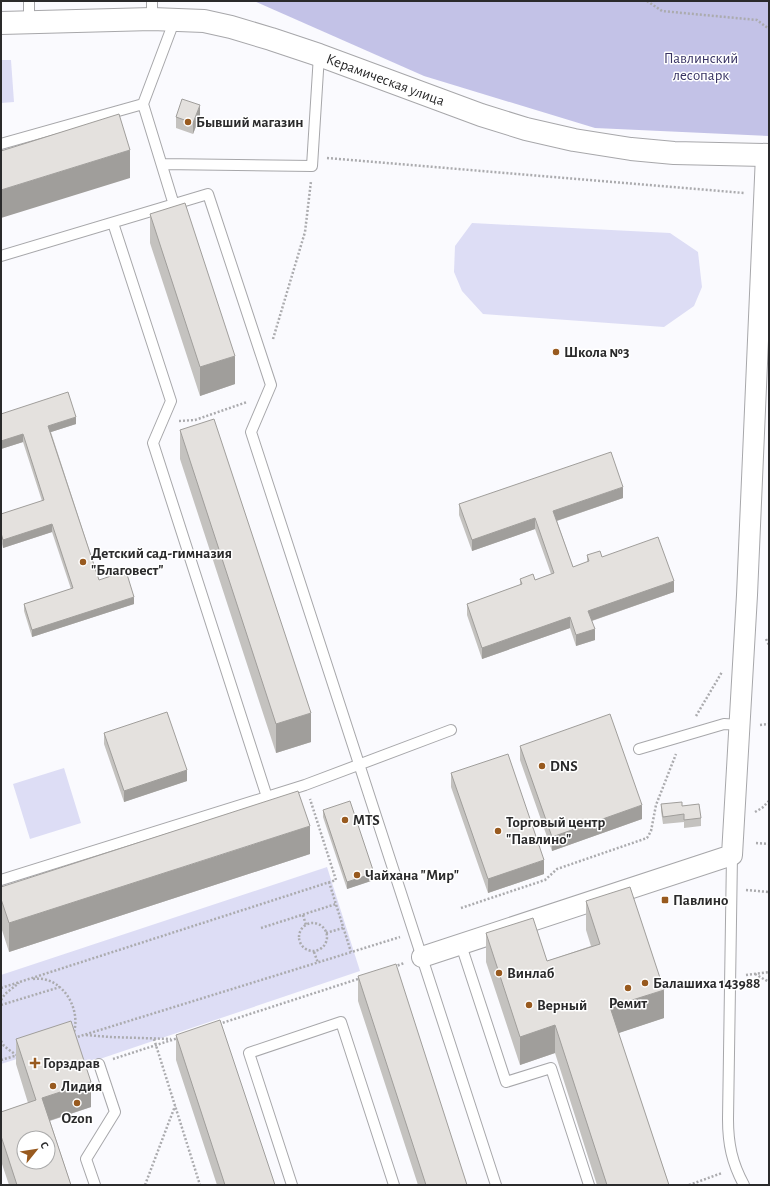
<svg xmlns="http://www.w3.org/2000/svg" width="770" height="1186" viewBox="0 0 770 1186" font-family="'Alegreya Sans',sans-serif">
  <rect width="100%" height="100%" fill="#fafafe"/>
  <path fill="#ddddf5" d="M1,60H11L14,102L1,103Z
    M472,223L670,233L698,252L702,287L694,306L664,327L483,314L462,291L454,272L455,246Z
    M64,768L81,823L30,839L13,784Z
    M327,867L360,971L85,1064L77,1040L1,1064V975Z"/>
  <path fill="#c3c2e7" d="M254,1H769V136L595,128L424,76Z"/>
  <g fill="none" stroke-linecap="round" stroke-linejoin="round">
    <g stroke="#a7a7aa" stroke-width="12">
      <path id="lane" d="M29,1V22
        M152,1V19
        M1,144L143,104
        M162,164L312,166L319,55
        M174,205L143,104L175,19
        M113,223L171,401L153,443L267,797
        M1,256L208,194L271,385L251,432L496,1185
        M639,749L724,724L740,725
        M732,855L728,1119C728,1144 732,1163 744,1185
        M1,880L305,785L451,730
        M461,945L506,1082L551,1068L589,1185
        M95,1185L86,1159L115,1112L99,1064
        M292,1185L249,1053L341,1022L394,1185"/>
    </g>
    <g stroke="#a7a7aa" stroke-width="22">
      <path id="street" d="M422,957L732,855L747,595L766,155"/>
    </g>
    <g stroke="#a7a7aa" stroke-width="24">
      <g id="secondary">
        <path id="s1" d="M1,23L152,19L204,21L231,27L271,39L319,55L481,115L526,129L574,140L631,149L674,153L769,155"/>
      </g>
    </g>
    <path stroke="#ababae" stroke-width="2.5" stroke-dasharray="2 2" stroke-linecap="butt" d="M647,1L662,11L757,20L769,29
      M327,158L744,193
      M273,339L305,232L311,181
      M179,421L195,420L247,402
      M766,639L769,645
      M696,716L722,672
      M760,725L769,724
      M755,812L762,808L769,801
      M756,843L769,844
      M329,882L351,952
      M746,890L769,892
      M461,908L545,880L557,869L647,838L651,831L656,805L676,754
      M303,915L306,925
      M299 937a14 14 0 1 1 28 0a14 14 0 1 1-28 0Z
      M261,928L336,904
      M326,933L343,928
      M314,952L318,963
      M394,967L404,963
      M755,974L769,982
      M746,975L769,972
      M33,979C61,975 81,1007 74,1032
      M1,988L336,880L310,799
      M1,1000L5,994L19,983
      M1,1005L60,987
      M219,1024L361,978
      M86,1035L110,1037L171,1039
      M74,1038L400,937
      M154,1039L200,1185
      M1,1041L4,1046L16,1055
      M113,1059L178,1038
      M1,1060L18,1055
      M145,1185L175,1106
      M689,1185L722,1173"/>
    <use href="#lane" stroke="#fff" stroke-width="10"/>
    <use href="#street" stroke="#fff" stroke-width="20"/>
    <use href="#secondary" stroke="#fff" stroke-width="22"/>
  </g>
  <path fill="#c4c2bf" d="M200,116L193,134L176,128V117Z
    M150,214L235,384L200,396L150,243Z
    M1,414L76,424L51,432L99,580L134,604L32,637L24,611V604L71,589L52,532L3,548L1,540V514L42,501L23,442L1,449Z
    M180,430L311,742L276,753L180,459Z
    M623,498L557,521L573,567L587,562V555L602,557L674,592L592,621L595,640L576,646L570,628L482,659L467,615V604L520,585V579L535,580L551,574L535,529L472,551L459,515V504Z
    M104,733L187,781L124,802L104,744Z
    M520,746L642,819L552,851L520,760Z
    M451,773L544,874L488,893L451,787Z
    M661,804L682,806L701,818V826L684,828V822L663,824L661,811Z
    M323,810L374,880L347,889L323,817Z
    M310,854L9,952L1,927V887Z
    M586,901L664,1018L618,1033L669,1185H597L555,1053L520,1065L486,962V933L547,961L591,946L586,930Z
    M358,976L467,1185H418L358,1001Z
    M176,1035L275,1185H217L176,1060Z
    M16,1039L91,1107L50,1121L71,1185H9L1,1161V1112L28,1103L16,1064Z"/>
  <path fill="#a09e9b" d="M200,105V116L193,134V123Z
    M130,150V178L1,218V190Z
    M235,356V384L200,396V367Z
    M76,417V424L48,433V426Z
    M23,434V442L1,449V441Z
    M623,487V498L553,522V511Z
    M535,518V529L472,551V540Z
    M52,524V532L3,548V540Z
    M674,581V592L588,622V611Z
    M134,597V604L32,637V630Z
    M570,617V628L482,659V648Z
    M595,629V640L576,646V635Z
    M311,713V742L276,753V724Z
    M187,770V781L124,802V791Z
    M642,805V819L552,851V837Z
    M310,826V854L9,952V923Z
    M544,860V874L488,893V879Z
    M374,873V880L347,889V882Z
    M664,990V1018L610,1036V1007Z
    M555,1025V1053L520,1065V1037Z
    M91,1082V1107L42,1123V1098Z"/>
  <path fill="#e4e1de" stroke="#a09e9b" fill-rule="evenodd" d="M182,99L200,105L193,123L176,117Z
    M119,114L130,150L1,190V151Z
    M185,203L235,356L200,367L150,214Z
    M68,392L76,417L48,426L99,580L126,571L134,597L32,630L24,604L73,588L52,524L3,540L1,533V514L44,500L23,434L1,441V414Z
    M214,419L311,713L276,724L180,430Z
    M611,452L623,487L553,511L573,567L589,561L587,555L600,551L602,557L658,537L674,581L588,611L595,629L576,635L570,617L482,648L467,604L522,584L520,579L533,574L535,580L554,573L535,518L472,540L459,504Z
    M167,712L187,770L124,791L104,733Z
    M610,714L642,805L552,837L520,746Z
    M508,754L544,860L488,879L451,773Z
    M298,791L310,826L9,923L1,899V887Z
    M350,801L374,873L347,882L323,810Z
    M682,802V806L699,804L701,818L684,820V814L663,817L661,804Z
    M630,887L664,990L610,1007L669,1185H607L555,1025L520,1037L486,933L533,918L547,961L600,944L586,901Z
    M396,964L467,1185H426L358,976Z
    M220,1020L275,1185H225L176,1035Z
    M71,1021L91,1082L42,1098L71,1185H17L1,1136V1112L36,1100L16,1039ZM24,1138H48V1162H24Z"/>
  <g fill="#985a1f" stroke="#fff" stroke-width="1.5">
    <circle cx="188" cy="122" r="4"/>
    <circle cx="556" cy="352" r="4"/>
    <circle cx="83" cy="562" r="4"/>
    <circle cx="542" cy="766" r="4"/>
    <circle cx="345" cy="820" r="4"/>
    <circle cx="498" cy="831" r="4"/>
    <circle cx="357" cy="875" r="4"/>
    <rect x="661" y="896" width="8" height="8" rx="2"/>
    <circle cx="499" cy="973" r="4"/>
    <circle cx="645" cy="983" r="4"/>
    <circle cx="628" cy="988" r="4"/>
    <circle cx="529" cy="1005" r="4"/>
    <path d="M33 1057h4v4h4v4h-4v4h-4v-4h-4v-4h4z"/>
    <circle cx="53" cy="1086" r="4"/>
    <circle cx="77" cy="1103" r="4"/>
  </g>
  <g text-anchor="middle" stroke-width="3" stroke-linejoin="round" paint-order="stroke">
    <g font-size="15" fill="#393464" stroke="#fff">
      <text x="701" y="63">Павлинский<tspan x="701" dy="17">лесопарк</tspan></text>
    </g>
    <g font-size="15" fill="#2a2a2b" stroke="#fff">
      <text dy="5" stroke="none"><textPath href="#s1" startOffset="394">Керамическая улица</textPath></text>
    </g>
    <g font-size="15" font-weight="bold" fill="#2a2a2b" stroke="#fff" text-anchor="start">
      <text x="196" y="127">Бывший магазин</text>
      <text x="564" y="357">Школа №3</text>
      <text x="91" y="558">Детский сад-гимназия<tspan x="91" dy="17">"Благовест"</tspan></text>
      <text x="550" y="771">DNS</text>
      <text x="353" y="825">MTS</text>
      <text x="506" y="827">Торговый центр<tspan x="506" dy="17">"Павлино"</tspan></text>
      <text x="365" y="880">Чайхана "Мир"</text>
      <text x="673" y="905">Павлино</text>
      <text x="507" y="978">Винлаб</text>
      <text x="653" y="988">Балашиха 143988</text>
      <text x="628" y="1008" text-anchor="middle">Ремит</text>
      <text x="537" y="1010">Верный</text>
      <text x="43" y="1068">Горздрав</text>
      <text x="61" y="1091">Лидия</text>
      <text x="77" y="1123" text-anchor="middle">Ozon</text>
    </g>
  </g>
  <rect width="770" height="1186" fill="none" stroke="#2a2a2b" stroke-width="4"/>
  <g transform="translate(36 1150) rotate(60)"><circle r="19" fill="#ffffff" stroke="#aaaaaa"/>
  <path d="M0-3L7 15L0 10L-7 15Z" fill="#985a1f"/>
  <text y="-6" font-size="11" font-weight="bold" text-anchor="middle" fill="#2a2a2b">С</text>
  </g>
</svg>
